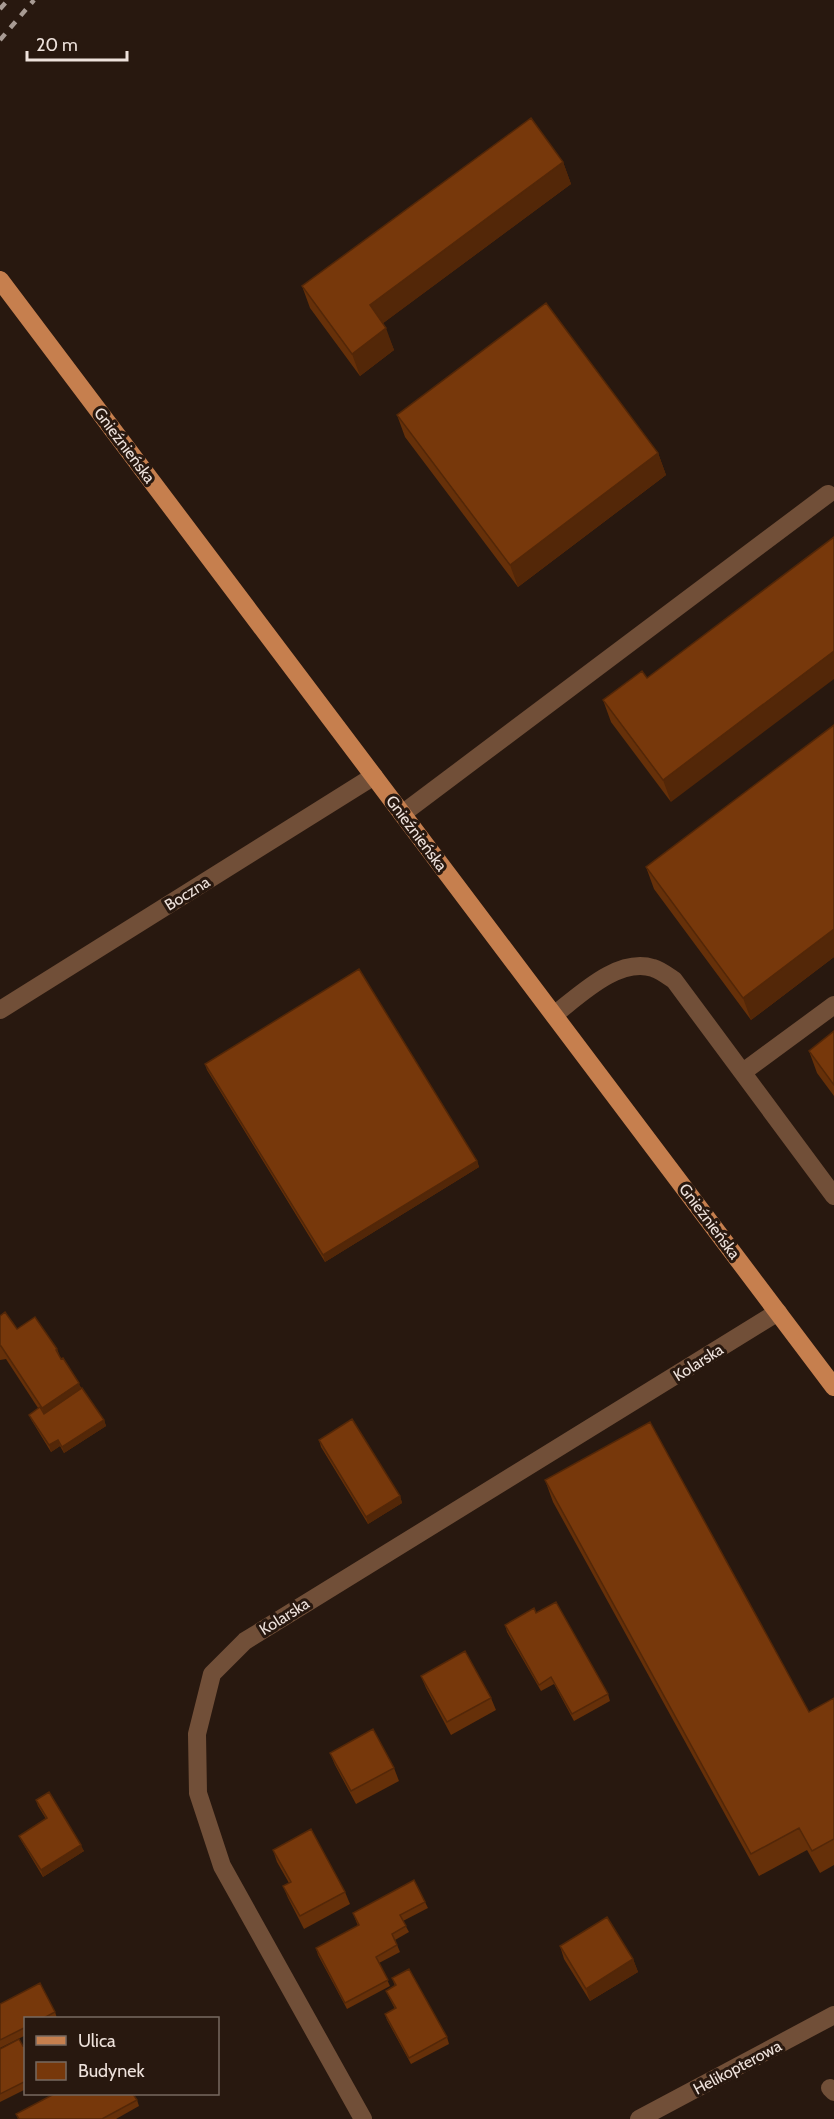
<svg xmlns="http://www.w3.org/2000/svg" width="834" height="2119" viewBox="0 0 834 2119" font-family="Cabin,sans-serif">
  <rect width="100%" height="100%" fill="#28180f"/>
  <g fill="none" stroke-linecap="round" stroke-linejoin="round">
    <path stroke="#714f38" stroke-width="18" d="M402,814L828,494
      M0,1010L374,776
      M554,1015C580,995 618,957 653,968C660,970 668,976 674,980L834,1196
      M743,1072L834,1005
      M830,2088L834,2092
      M363,2119L222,1866L198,1793L197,1734L212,1674L245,1641L778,1312
      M639,2119L834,2015"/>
    <path stroke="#c67f4e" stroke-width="18" d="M0,280L834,1387"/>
    <path stroke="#a89b94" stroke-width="4.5" stroke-dasharray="8 8" stroke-linecap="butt" d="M0,9L8,0
      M0,40L34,0"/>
  </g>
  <path fill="#663009" d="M563,162L571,184L383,323L394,350L360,376L310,308L302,286Z
    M397,415L658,453L666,475L518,587L405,437Z
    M647,678L671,802L611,722L603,700Z
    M834,725V957L751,1020L654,889L646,867Z
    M834,1031V1096L817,1073L809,1051Z
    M205,1064L477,1161L479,1167L325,1262L207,1070Z
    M0,1316L17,1329L57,1349L61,1359L104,1420L106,1426L64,1453L60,1446L51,1452L32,1421L29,1415L38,1408L6,1359L0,1360Z
    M319,1440L400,1496L402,1503L368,1524L321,1447Z
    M545,1480L809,1712L834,1698V1865L820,1873L807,1850L759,1876L553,1502Z
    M536,1613L608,1694L610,1701L574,1721L554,1684L541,1691L507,1632L505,1625Z
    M421,1676L491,1698L496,1710L451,1735L426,1688Z
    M330,1753L394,1768L399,1781L356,1804L335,1765Z
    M36,1800L84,1851L43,1877L22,1842L19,1836L46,1819L38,1806Z
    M273,1850L345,1892L350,1904L304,1929L288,1898L283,1886L289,1883L277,1862Z
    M425,1902L428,1908L403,1921L409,1932L395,1940L400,1952L379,1963L390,1986L347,2009L318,1955L316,1948L358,1926L353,1913Z
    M560,1946L633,1959L638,1972L590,2001L564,1959Z
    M392,1978L447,2037L449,2044L411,2064L387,2020L385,2014L395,2009L386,1991L395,1986Z
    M0,2004L55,2012L57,2018L26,2019V2035L0,2048Z
    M26,2045V2089L0,2102V2049L23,2046Z
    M137,2100L139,2106L116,2119H18L16,2114Z"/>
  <path fill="#532708" d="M563,162L571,184L378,327L370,305Z
    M386,328L394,350L360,376L352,354Z
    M658,453L666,475L518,587L510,565Z
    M834,651V679L671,802L663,780Z
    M834,929V957L751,1020L743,998Z
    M477,1161L479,1167L325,1262L323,1255Z
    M79,1383L83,1395L46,1421L42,1408Z
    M104,1420L106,1426L64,1453L62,1447Z
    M58,1440L60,1446L51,1452L49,1445Z
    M400,1496L402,1503L368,1524L366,1517Z
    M81,1845L84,1851L43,1877L41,1870Z
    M633,1959L638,1972L590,2001L586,1989Z"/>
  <path fill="#77380b" stroke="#532708" stroke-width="1.5" d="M531,118L563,162L370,305L386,328L352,354L302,286Z
    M546,303L658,453L510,565L397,415Z
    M834,537V651L663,780L603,700L642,671L647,678Z
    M834,725V929L743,998L646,867Z
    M359,969L477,1161L323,1255L205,1064Z
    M834,1031V1085L809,1051Z
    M5,1312L17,1329L35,1317L57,1349L56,1350L61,1359L63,1358L79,1383L42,1408L1,1346H0V1316Z
    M82,1388L104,1420L62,1447L58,1440L49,1445L29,1415L40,1407L44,1414Z
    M352,1419L400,1496L366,1517L319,1440Z
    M650,1422L809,1712L834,1698V1839L812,1851L799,1828L751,1854L545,1480Z
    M556,1602L608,1694L572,1714L551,1677L539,1685L505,1625L534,1608L536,1613Z
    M465,1651L491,1698L447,1722L421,1676Z
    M373,1729L394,1768L351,1791L330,1753Z
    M49,1792L81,1845L41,1870L19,1836L47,1818L36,1800Z
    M311,1829L345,1892L300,1916L283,1886L291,1882L273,1850Z
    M414,1880L425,1902L400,1915L406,1926L392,1934L397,1945L376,1957L388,1980L345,2003L316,1948L359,1925L353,1913Z
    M607,1917L633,1959L586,1989L560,1946Z
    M409,1969L447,2037L409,2058L385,2014L396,2008L386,1991L396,1985L392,1978Z
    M40,1983L55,2012L42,2019H26V2027L0,2040V2004Z
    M19,2039L23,2046L26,2045V2081L0,2094V2049Z
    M54,2094H133L137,2100L102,2119H19L16,2114Z"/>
  <g text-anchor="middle" stroke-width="6" stroke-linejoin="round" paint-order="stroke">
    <g font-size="16" fill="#eee2dc" stroke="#28180f">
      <text transform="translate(125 445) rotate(53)" y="6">Gnieźnieńska</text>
      <text transform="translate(417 833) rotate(53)" y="6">Gnieźnieńska</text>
      <text transform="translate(187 893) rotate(-32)" y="6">Boczna</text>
      <text transform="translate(710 1221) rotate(53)" y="6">Gnieźnieńska</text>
      <text transform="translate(698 1362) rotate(-32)" y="6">Kolarska</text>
      <text transform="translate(284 1616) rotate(-32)" y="6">Kolarska</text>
      <text transform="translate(737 2067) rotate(-28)" y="6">Helikopterowa</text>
    </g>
  </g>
  <rect x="24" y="2017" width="195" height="78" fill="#28180f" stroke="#776961" stroke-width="1.5"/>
  <rect x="36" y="2036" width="30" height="9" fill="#c67f4e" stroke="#776961" stroke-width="1.5"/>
  <text x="78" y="2047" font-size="18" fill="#eee2dc">Ulica</text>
  <rect x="36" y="2062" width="30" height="18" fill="#77380b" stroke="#776961" stroke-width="1.5"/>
  <text x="78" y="2077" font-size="18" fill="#eee2dc">Budynek</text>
  <path d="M27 51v9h100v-9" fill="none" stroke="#eee2dc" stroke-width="3"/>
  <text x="36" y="51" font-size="18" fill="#eee2dc" stroke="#28180f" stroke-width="4.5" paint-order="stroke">20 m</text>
</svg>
